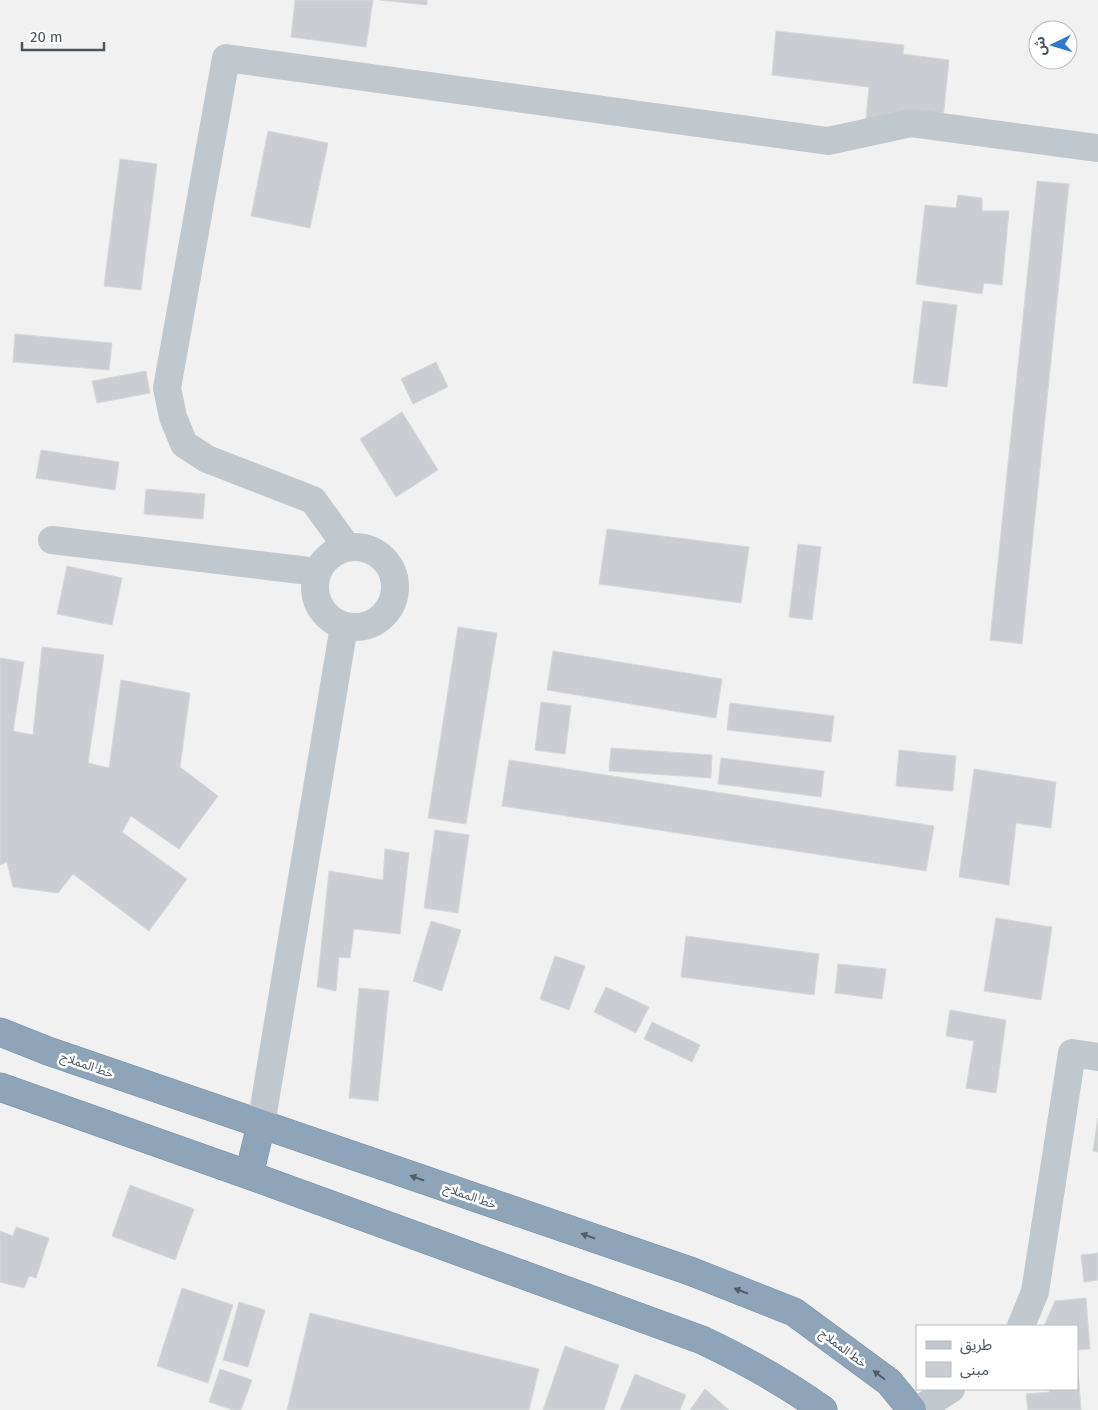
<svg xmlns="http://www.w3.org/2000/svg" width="1098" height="1410" viewBox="0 0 1098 1410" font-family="'Fira Sans','Noto Sans Arabic',sans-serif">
  <rect width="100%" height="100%" fill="#f2f1f1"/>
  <path fill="#cbcdd2" stroke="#d5d7db" d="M295,0H373L366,47L291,37Z
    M380,0H427V5Z
    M776,31L904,45L903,54L949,60L943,119H866L869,87L772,75Z
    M268,131L328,143L310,228L251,216Z
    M120,159L157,164L141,290L104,286Z
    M1037,181L1069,184L1022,644L990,640Z
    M958,195L982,198V211H1009L1002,285L984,283L982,294L916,284L925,205L956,208Z
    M923,301L957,305L947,387L913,383Z
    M15,334L112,343L109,370L13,362Z
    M436,362L448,387L413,404L401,379Z
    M146,371L150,393L97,403L92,381Z
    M402,412L438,470L396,497L360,439Z
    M41,450L119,462L115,490L36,478Z
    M146,489L205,494L203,519L144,514Z
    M607,529L749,547L741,603L599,584Z
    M798,544L821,547L812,620L789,617Z
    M67,566L122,578L112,625L57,614Z
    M458,627L497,633L466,824L428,818Z
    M42,647L104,655L88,763L109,768L121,680L190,693L180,767L218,796L179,849L131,816L122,832L187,879L149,931L73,874L58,893L13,887L7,862L0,865V658L24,662L13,731L33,735Z
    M553,651L722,679L716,718L547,690Z
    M541,702L571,706L565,754L535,750Z
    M730,703L834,716L831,742L727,730Z
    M611,748L712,755L711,778L609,771Z
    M899,750L956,756L953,791L896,786Z
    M721,758L824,771L821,797L718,784Z
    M509,760L934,826L926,871L502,806Z
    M974,769L1056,782L1051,828L1016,823L1009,885L959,877Z
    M435,830L469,835L458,913L424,908Z
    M385,849L409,853L400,934L354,929L350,958L339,957L336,991L317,987L329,871L383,880Z
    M996,918L1052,927L1041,1000L984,991Z
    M431,921L461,930L442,991L413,981Z
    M686,936L819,954L814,995L681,977Z
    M555,956L585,966L569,1010L540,999Z
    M838,964L886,969L882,999L835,993Z
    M606,987L649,1007L636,1033L594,1012Z
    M359,988L389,991L378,1101L349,1098Z
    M950,1010L1006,1020L996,1093L966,1088L974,1041L946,1036Z
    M652,1022L700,1045L692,1062L644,1039Z
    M1098,1118V1152L1093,1151Z
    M130,1185L194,1209L175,1260L112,1236Z
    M16,1227L49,1238L36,1278L29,1276L24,1288L0,1282V1231L13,1236Z
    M1098,1253V1280L1084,1282L1081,1255Z
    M182,1288L233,1305L208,1383L157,1366Z
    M1086,1298L1090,1349L1077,1350V1326H1044L1055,1301Z
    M239,1302L265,1310L248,1367L223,1360Z
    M310,1313L539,1369L529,1410H287Z
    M565,1346L619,1365L604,1410H543Z
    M1077,1356L1081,1410H1028L1026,1394L1050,1392L1049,1389H1077Z
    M220,1369L252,1380L241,1410H233L209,1402Z
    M635,1374L686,1395L680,1410H620Z
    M705,1389L729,1410H690Z"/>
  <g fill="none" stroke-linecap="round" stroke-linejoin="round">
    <g stroke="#7a8fa5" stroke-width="29">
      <path id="highway" d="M0,1032L48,1051L690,1271L794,1312L889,1382L912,1410
        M0,1087L249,1175L702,1340C744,1360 785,1382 823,1410
        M249,1175L261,1125"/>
    </g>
    <path stroke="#c0c8cd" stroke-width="28" d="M52,540L317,572
      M315 587a40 40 0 1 1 80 0a40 40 0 1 1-80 0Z
      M347,547L313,500L207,459L184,444L173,417L167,388L226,58L828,141L911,123L1098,148
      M261,1125L344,626
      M1021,1326L1035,1292L1072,1053L1098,1057
      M918,1410L951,1389"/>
    <use href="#highway" stroke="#8ea4b9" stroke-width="28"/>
  </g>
  <defs><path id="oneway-solid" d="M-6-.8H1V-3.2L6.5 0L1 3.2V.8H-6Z" transform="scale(1.25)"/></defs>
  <g fill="#515c65">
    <use href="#oneway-solid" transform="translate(417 1178) rotate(-161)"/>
    <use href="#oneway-solid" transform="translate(588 1236) rotate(-161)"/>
    <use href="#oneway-solid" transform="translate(741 1291) rotate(-159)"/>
    <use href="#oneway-solid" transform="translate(879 1375) rotate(-143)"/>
  </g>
  <g text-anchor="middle" stroke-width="5" stroke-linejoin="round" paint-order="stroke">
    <g font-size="12" fill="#4a545c" stroke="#fff">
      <text transform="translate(87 1065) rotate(19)" y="4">خط المملاح</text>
      <text transform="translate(470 1196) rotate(19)" y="4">خط المملاح</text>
      <text transform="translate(843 1348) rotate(37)" y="4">خط المملاح</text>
    </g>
  </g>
  <rect x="916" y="1325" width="162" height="65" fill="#ffffff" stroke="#b7bbbe"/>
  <rect x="926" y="1341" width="25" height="8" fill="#c0c8cd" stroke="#b7bbbe"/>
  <text x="960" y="1350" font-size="15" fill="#4a545c">طريق</text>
  <rect x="926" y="1362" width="25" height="15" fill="#cbcdd2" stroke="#b7bbbe"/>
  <text x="960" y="1375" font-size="15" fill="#4a545c">مبنى</text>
  <g transform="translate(1053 45) rotate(265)"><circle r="24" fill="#ffffff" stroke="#b7bbbe"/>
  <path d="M0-4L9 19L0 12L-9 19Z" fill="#2f79ce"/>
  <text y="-8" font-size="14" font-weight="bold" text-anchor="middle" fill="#4a545c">ش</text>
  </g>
  <path d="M22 42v8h82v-8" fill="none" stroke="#4a545c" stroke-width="2.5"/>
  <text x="30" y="42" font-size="15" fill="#4a545c" stroke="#ffffff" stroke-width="4" paint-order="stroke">20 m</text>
</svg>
